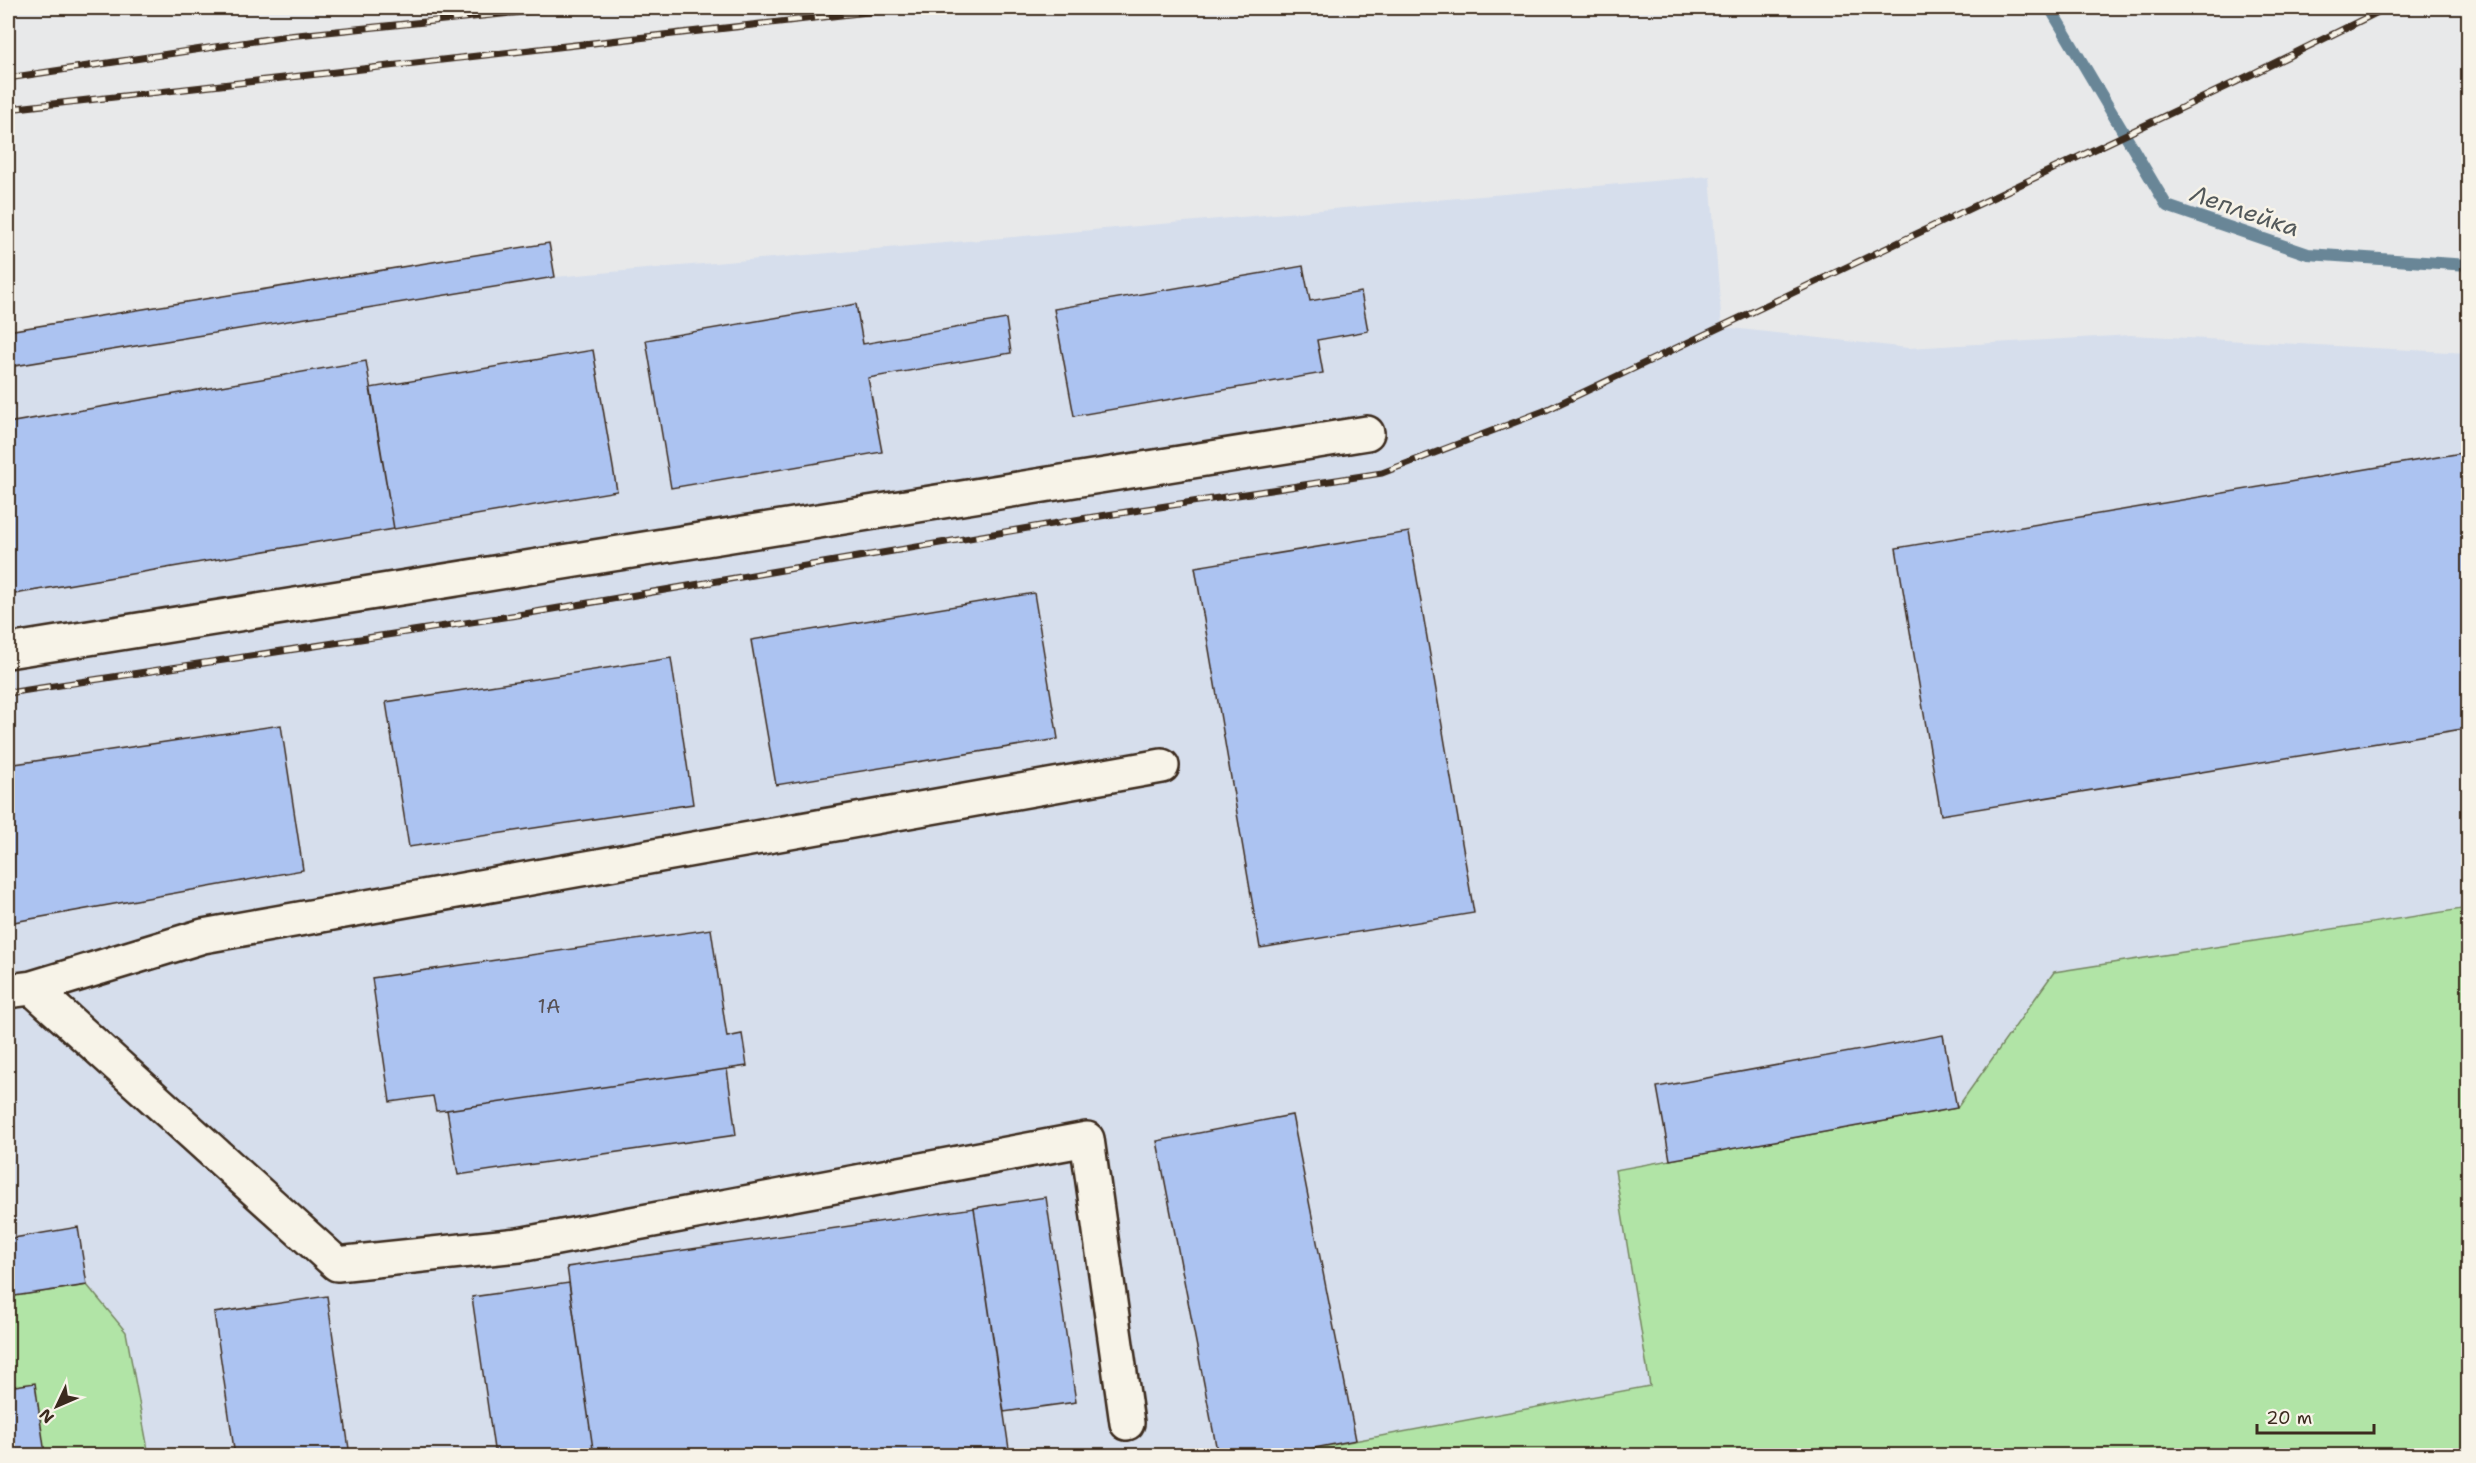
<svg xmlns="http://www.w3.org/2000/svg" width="2476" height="1463" viewBox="0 0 2476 1463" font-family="'Shantell Sans',sans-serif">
  <rect width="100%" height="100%" fill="#e8e9ea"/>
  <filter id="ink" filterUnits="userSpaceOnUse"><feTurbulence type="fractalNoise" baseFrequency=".0167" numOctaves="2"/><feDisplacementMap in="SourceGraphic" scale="12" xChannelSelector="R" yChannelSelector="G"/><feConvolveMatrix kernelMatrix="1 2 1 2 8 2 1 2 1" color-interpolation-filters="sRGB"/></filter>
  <g filter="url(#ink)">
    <path fill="#d6deec" d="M1710,176L1722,327L1908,348L2131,335L2468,353V908L2055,972L1957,1108L1616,1170L1650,1386L1273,1456L149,1455L126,1332L87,1284L8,1297V331L549,243L555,277Z"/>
    <path fill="#b1e4a6" stroke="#768762" stroke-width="1.5" d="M2468,908V1455L1273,1456L1650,1386L1615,1170L1957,1108L2054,972Z
      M87,1285L126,1332L149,1455H8V1291L9,1297Z"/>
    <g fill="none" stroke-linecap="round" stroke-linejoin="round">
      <path stroke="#698697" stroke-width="12" d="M2050,8L2167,206L2308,254L2468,265"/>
    </g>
    <path fill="#acc3f1" stroke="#3b2a1e" stroke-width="1.5" d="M549,243L555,277L8,367V331Z
      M1303,266L1310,301L1361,292L1368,331L1317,340L1323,373L1074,416L1054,309Z
      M856,304L863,344L1006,319L1011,353L868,378L882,452L671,488L646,340Z
      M593,350L617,491L394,529L370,388Z
      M366,361L394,529L8,595V423Z
      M2468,452V728L1941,815L1896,548Z
      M1409,532L1474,913L1260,948L1195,567Z
      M1034,593L1058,739L776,785L751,640Z
      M671,658L693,804L409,847L386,702Z
      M281,725L303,870L8,923V765Z
      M711,929L727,1037L742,1034L747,1066L447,1110L436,1111L433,1096L390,1102L372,978Z
      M1943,1035L1957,1108L1670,1160L1657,1087Z
      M727,1069L736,1135L458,1175L447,1110Z
      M1292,1115L1356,1440L1273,1456H1218L1157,1141Z
      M1046,1197L1076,1402L1004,1412L974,1208Z
      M974,1208L1010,1456H594L567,1267Z
      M78,1227L87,1285L8,1297V1239Z
      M569,1283L594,1456H495L472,1297Z
      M327,1296L350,1456H235L214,1313Z
      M35,1383L45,1454L8,1456V1387Z"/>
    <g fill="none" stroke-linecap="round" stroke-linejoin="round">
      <g stroke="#3b2a1e" stroke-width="38">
        <path id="minor" d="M8,651L1367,433
          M32,988L203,936L1162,766
          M8,991L32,988L337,1264L519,1245L1087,1139L1127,1423"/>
      </g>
      <use href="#minor" stroke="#f7f3e8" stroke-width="33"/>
      <g stroke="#3b2a1e" stroke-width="7">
        <path id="rail" d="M8,78L288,36L561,8
          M8,109L903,8
          M8,693L524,614L1081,519L1382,473L1544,411L2236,82L2386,8"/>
      </g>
      <use href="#rail" stroke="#f7f3e8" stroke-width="4.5" stroke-dasharray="14" stroke-linecap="butt"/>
    </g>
  </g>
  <g text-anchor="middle" stroke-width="5" stroke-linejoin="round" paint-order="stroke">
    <g font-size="20" fill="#575053">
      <text x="549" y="1013">1А</text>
    </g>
    <g font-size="24" font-style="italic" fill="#52585a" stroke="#f7f3e8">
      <text transform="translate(2245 211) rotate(19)" y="8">Леплейка</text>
    </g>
  </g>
  <rect width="2476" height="1463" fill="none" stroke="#f7f3e8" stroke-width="30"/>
  <rect x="15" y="15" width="2446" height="1433" fill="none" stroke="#3b2a1e" stroke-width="2" filter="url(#ink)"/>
  <g transform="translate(57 1406) rotate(226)" stroke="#f7f3e8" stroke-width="4.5" paint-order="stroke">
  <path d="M0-4.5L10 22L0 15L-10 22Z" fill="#3b2a1e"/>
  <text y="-9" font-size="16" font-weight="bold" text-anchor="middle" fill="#3b2a1e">N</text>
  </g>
  <path d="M2257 1424v9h117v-9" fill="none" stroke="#3b2a1e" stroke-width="3"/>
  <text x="2266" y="1424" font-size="18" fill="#3b2a1e" stroke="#f7f3e8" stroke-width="4.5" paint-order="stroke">20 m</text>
</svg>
